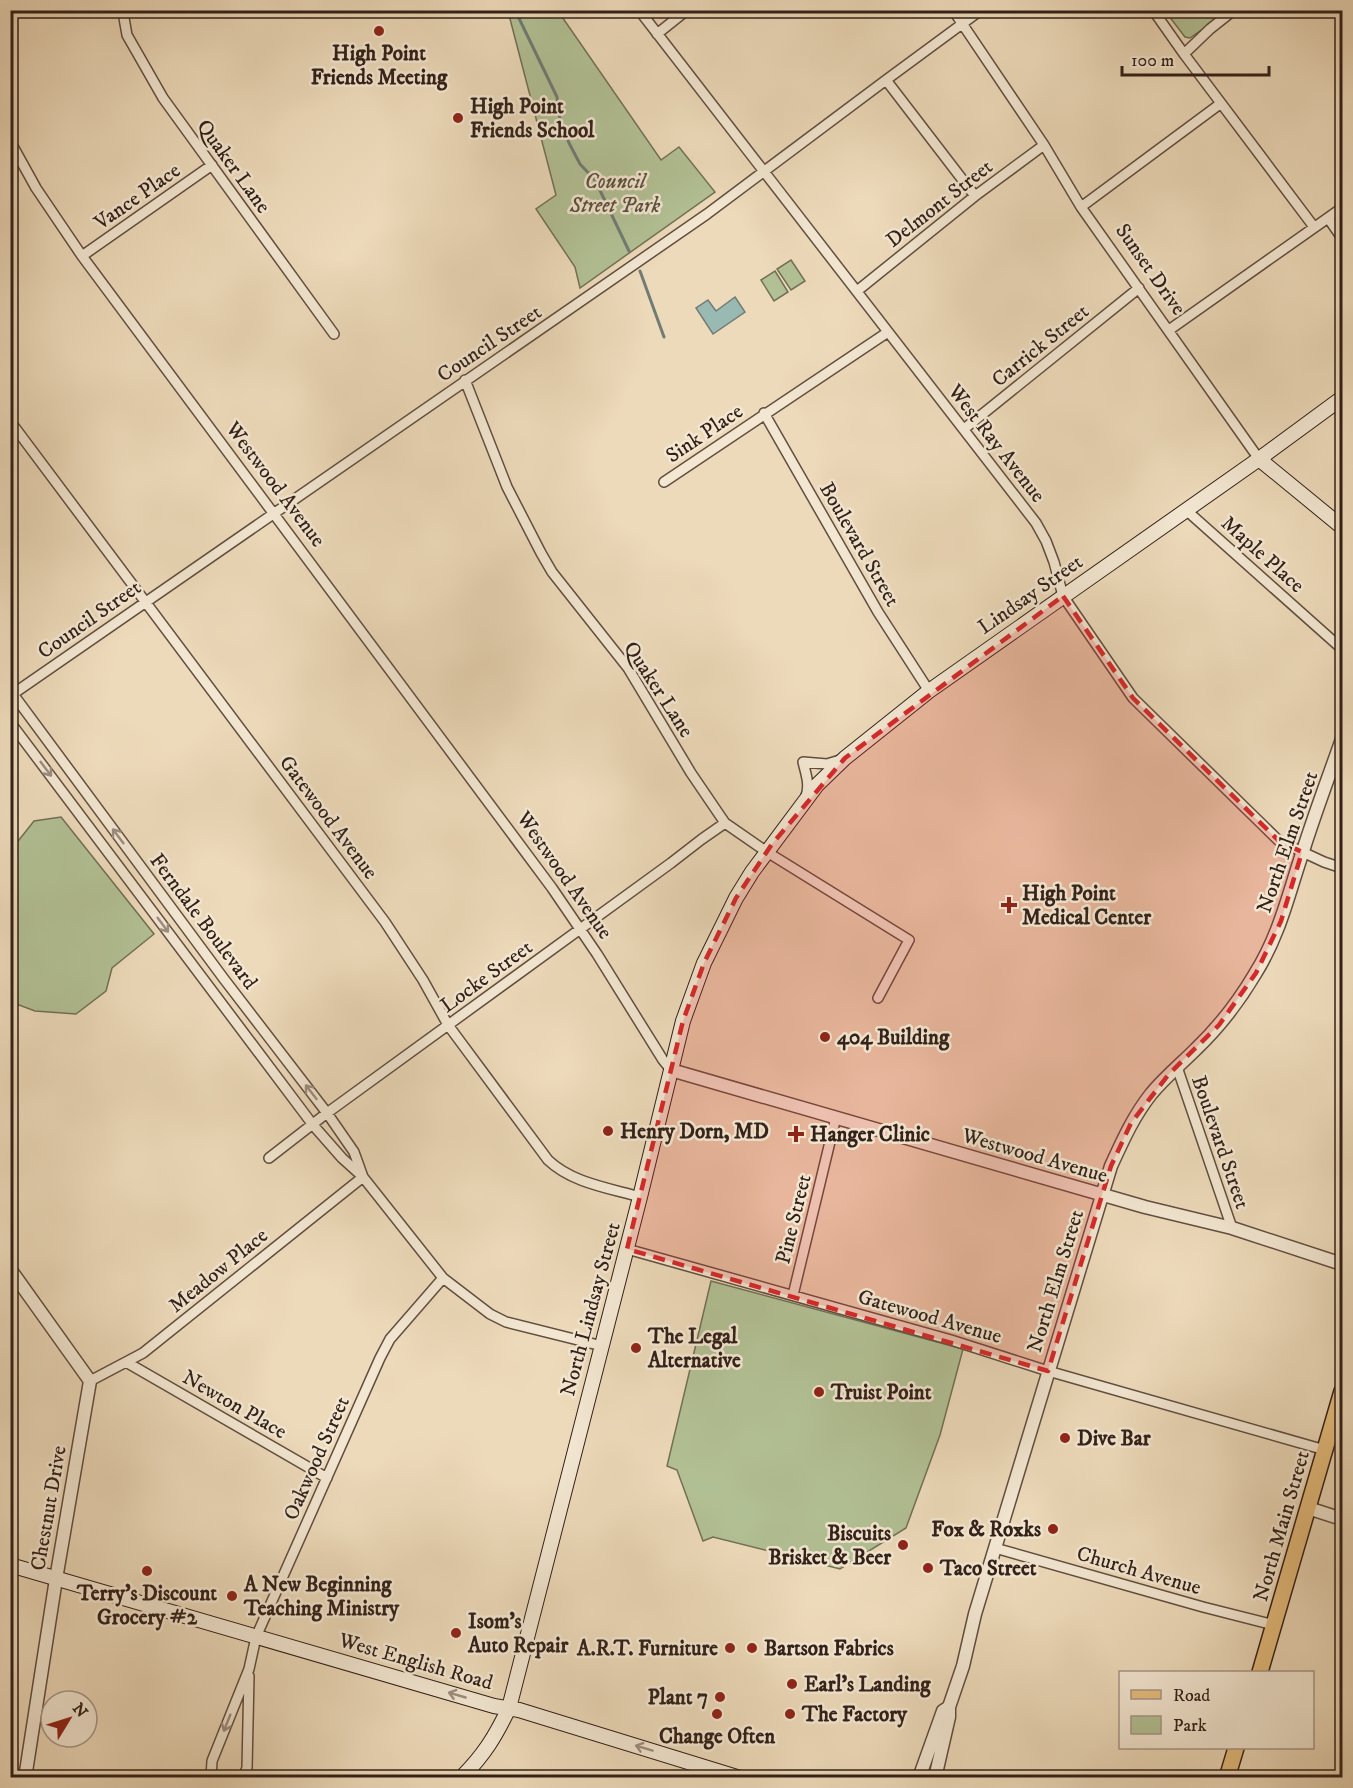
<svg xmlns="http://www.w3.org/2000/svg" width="1353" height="1788" viewBox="0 0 1353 1788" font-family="'IM FELL DW Pica',serif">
  <rect width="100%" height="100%" fill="#eddaba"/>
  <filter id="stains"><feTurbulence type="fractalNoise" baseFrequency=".00333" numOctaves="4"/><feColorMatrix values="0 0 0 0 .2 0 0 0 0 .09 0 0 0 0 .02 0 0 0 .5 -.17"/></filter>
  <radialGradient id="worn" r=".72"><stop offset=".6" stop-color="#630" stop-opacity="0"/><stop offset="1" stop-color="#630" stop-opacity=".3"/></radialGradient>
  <path fill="#b2c195" stroke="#727057" stroke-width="1.5" d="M516,11H558L661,160L679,147L715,192L580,288L575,267L536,209L556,195L509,15Z
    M1165,11H1228L1190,38L1185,37Z
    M791,260L805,281L791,290L777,269Z
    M775,271L788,292L774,301L761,280Z
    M61,817L154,934L112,968L106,991L76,1014L35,1011L11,1002V850L34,821Z
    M711,1281L963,1349L940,1435L906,1528L840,1569L713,1537L703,1541L677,1470L667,1466Z"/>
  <path fill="#99bab2" stroke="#707c75" stroke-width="1.5" d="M735,297L745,312L713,334L696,308L708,300L716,311Z"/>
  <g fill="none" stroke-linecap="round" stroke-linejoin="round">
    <path stroke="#707c75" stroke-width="3" d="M515,10L557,97L560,120L569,143L580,164L595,180L629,251
      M640,271L664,337"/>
    <g stroke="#614e41" stroke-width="12">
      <path id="minor" d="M126,10L124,18L127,35L163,98L334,334
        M639,10L1036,523L1046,541L1054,562L1063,596L1133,698L1279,841L1324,862L1342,868
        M953,10L1044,145L1081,207L1259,459
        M1153,10L1184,54L1314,227
        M657,34L687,10
        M1184,54L1210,29L1234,10
        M886,80L975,196
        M10,141L36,188L82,256L552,888L597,954L663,1060L671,1070
        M1081,207L1220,104
        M1328,218L1342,238
        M82,256L212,165
        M857,291L975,196L1044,145
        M1169,330L1342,208
        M465,380L507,487L541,553L552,572L628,668L691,773L725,823L767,852L909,940L878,998
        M764,413L878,612L929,691
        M10,421L385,922L423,980L448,1025L548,1160C572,1183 609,1188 640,1197
        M964,429L1139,288
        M664,482L888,332
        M1186,510L1342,649
        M10,690L224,979L327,1113L354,1152L363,1177
        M10,696L707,214L886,80L981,10
        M10,722L313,1125L342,1158L363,1177L443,1278L490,1314L506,1322L602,1346
        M806,796C810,785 806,774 803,762L827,764L840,760
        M1177,1067L1232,1228
        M269,1158L327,1113L671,863L702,839L725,823
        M627,1249L951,1340L1048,1371L1325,1450
        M793,1295L836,1117
        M126,1362L327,1478
        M90,1381L143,1353L363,1177
        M995,1548L1203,1607L1274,1625
        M211,1778L212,1761L249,1669L256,1637L380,1358L390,1339L443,1278
        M243,1778L247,1768L249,1676"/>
    </g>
    <g stroke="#614e41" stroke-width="15">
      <path id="tertiary" d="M671,1070L1145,1207L1232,1228L1342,1264
        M10,1269L90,1381L56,1579L25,1778
        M1308,1508L1342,1519
        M919,1778L943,1711L949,1707
        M935,1778L949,1717V1707L963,1666L975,1614L1111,1166C1123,1140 1133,1117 1151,1094C1165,1077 1181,1064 1196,1049C1219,1027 1239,1001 1255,974C1280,934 1288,895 1303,851C1315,813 1329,776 1342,739"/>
    </g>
    <g stroke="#322019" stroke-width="16">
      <path id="secondary" d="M1259,459L1342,527
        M10,1565L494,1706L519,1710L740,1778
        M461,1778C484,1755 495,1737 509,1708L640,1197L683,1021L704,963L736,898L752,872L817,785L845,758L929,691L1259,459L1342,398"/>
    </g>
    <g stroke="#322019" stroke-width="18">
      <path id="primary" d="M1260,1672L1342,1391
        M1227,1778L1236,1748"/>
    </g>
    <use href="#minor" stroke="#f3e7d2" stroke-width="9"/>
    <use href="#tertiary" stroke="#f3e7d2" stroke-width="12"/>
    <use href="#secondary" stroke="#f3e7d2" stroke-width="14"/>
    <use href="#primary" stroke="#e6bd7d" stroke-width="15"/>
  </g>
  <defs><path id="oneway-shaft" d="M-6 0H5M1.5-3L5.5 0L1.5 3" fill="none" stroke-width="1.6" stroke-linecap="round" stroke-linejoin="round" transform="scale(1.5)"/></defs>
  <g stroke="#9c8d7f">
    <use href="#oneway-shaft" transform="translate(46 769) rotate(53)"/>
    <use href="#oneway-shaft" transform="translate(118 836) rotate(-127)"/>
    <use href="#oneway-shaft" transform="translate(163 925) rotate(53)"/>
    <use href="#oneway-shaft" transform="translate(311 1092) rotate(-128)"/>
    <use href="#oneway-shaft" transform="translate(457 1695) rotate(-164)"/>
    <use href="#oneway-shaft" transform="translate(227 1723) rotate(112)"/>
    <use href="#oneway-shaft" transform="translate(644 1748) rotate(-163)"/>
  </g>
  <path fill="#d62828" fill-opacity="0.2" stroke="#d62828" stroke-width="4.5" stroke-dasharray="12 8" stroke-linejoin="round" d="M1063,596L1133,698L1279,841L1302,852L1281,921L1256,973L1219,1025L1169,1074L1131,1123L1111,1166L1048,1371L627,1249L683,1021L704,963L736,898L772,844L845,758Z"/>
  <g fill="#8f2418" stroke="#f3e7d2" stroke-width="2">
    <circle cx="379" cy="31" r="6"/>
    <circle cx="458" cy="118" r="6"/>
    <path d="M1006 896h6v6h6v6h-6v6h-6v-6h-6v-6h6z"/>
    <circle cx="825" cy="1037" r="6"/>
    <circle cx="608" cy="1131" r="6"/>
    <path d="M793 1125h6v6h6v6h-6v6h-6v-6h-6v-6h6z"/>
    <circle cx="636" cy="1348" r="6"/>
    <circle cx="819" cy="1392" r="6"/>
    <circle cx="1065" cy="1438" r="6"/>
    <circle cx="1053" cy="1529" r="6"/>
    <circle cx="903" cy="1545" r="6"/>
    <circle cx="928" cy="1568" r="6"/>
    <circle cx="147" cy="1571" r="6"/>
    <circle cx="232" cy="1596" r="6"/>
    <circle cx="456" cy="1633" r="6"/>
    <circle cx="730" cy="1648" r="6"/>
    <circle cx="752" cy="1648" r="6"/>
    <circle cx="792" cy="1684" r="6"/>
    <circle cx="720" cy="1697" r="6"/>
    <circle cx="717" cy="1714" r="6"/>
    <circle cx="790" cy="1714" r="6"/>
  </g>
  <g text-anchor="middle" stroke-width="5" stroke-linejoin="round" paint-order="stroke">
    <g font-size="21" font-weight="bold" fill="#322019" stroke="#f3e7d2" text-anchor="start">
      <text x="379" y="60" text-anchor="middle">High Point<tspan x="379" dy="24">Friends Meeting</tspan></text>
      <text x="470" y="113">High Point<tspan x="470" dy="24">Friends School</tspan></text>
      <text x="1022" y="900">High Point<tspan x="1022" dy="24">Medical Center</tspan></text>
      <text x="837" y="1044">404 Building</text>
      <text x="620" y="1138">Henry Dorn, MD</text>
      <text x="810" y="1141">Hanger Clinic</text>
      <text x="648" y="1343">The Legal<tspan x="648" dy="24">Alternative</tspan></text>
      <text x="831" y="1399">Truist Point</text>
      <text x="1077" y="1445">Dive Bar</text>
      <text x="1041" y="1536" text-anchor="end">Fox &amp; Roxks</text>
      <text x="891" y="1540" text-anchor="end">Biscuits<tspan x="891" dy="24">Brisket &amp; Beer</tspan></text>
      <text x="940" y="1575">Taco Street</text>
      <text x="244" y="1591">A New Beginning<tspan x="244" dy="24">Teaching Ministry</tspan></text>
      <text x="147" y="1600" text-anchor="middle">Terry's Discount<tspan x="147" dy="24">Grocery #2</tspan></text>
      <text x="468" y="1628">Isom's<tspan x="468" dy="24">Auto Repair</tspan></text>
      <text x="718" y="1655" text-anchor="end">A.R.T. Furniture</text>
      <text x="764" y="1655">Bartson Fabrics</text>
      <text x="804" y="1691">Earl's Landing</text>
      <text x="708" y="1704" text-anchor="end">Plant 7</text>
      <text x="802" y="1721">The Factory</text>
      <text x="717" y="1743" text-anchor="middle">Change Often</text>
    </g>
    <g font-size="21" fill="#322019" stroke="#f3e7d2">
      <text transform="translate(234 166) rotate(54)" y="7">Quaker Lane</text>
      <text transform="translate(137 196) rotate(-35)" y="7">Vance Place</text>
      <text transform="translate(939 203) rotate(-38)" y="7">Delmont Street</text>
      <text transform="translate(1151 269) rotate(55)" y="7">Sunset Drive</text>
      <text transform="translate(489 343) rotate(-34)" y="7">Council Street</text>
      <text transform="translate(1040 345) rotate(-39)" y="7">Carrick Street</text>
      <text transform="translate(704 433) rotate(-34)" y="7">Sink Place</text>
      <text transform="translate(997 443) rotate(52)" y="7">West Ray Avenue</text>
      <text transform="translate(276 484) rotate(53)" y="7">Westwood Avenue</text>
      <text transform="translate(860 544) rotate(60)" y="7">Boulevard Street</text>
      <text transform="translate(1263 554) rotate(42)" y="7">Maple Place</text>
      <text transform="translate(1030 594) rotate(-35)" y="7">Lindsay Street</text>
      <text transform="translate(89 619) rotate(-35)" y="7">Council Street</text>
      <text transform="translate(659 689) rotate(57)" y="7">Quaker Lane</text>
      <text transform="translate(329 817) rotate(53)" y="7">Gatewood Avenue</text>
      <text transform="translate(1287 842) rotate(-71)" y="7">North Elm Street</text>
      <text transform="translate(565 875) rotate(55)" y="7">Westwood Avenue</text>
      <text transform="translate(204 921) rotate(53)" y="7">Ferndale Boulevard</text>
      <text transform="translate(486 976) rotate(-36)" y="7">Locke Street</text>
      <text transform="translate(1221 1142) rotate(71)" y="7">Boulevard Street</text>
      <text transform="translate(1035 1155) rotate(16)" y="7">Westwood Avenue</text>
      <text transform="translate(793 1219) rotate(-76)" y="7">Pine Street</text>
      <text transform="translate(218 1270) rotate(-39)" y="7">Meadow Place</text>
      <text transform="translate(1055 1281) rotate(-73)" y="7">North Elm Street</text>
      <text transform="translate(590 1309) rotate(-75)" y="7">North Lindsay Street</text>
      <text transform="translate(930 1316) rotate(16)" y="7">Gatewood Avenue</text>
      <text transform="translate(235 1404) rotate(30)" y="7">Newton Place</text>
      <text transform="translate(316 1458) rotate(-66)" y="7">Oakwood Street</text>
      <text transform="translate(48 1508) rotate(-80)" y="7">Chestnut Drive</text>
      <text transform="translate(1281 1526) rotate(-74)" y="7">North Main Street</text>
      <text transform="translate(1139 1570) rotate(16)" y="7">Church Avenue</text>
      <text transform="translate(416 1661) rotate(16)" y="7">West English Road</text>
    </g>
    <g font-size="21" font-style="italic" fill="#58503e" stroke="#f3e7d2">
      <text x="615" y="188">Council<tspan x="615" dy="24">Street Park</tspan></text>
    </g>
  </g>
  <rect width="1353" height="1788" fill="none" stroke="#eddaba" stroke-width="36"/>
  <rect x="12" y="12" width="1329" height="1764" fill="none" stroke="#322019" stroke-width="3"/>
  <rect x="18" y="18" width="1317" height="1752" fill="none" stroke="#322019" stroke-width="1.5"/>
  <rect x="1119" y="1671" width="195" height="78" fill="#f3e7d2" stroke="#a69788" stroke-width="1.5"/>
  <rect x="1131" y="1690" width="30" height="9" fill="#e6bd7d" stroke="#a69788" stroke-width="1.5"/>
  <text x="1173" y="1701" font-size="18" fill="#322019">Road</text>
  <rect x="1131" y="1716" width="30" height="18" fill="#b2c195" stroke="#a69788" stroke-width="1.5"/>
  <text x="1173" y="1731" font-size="18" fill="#322019">Park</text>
  <g transform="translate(69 1719) rotate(52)"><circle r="28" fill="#f3e7d2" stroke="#a69788" stroke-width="1.5"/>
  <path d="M0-4.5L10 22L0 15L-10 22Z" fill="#8f2418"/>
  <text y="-9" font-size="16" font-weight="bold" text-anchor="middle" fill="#322019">N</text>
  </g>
  <path d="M1122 66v9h147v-9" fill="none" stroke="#322019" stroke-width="3"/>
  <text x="1131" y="66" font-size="18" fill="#322019" stroke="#f3e7d2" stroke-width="4.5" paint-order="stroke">100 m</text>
  <rect width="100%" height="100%" filter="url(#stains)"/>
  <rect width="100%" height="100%" fill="url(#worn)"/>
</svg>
